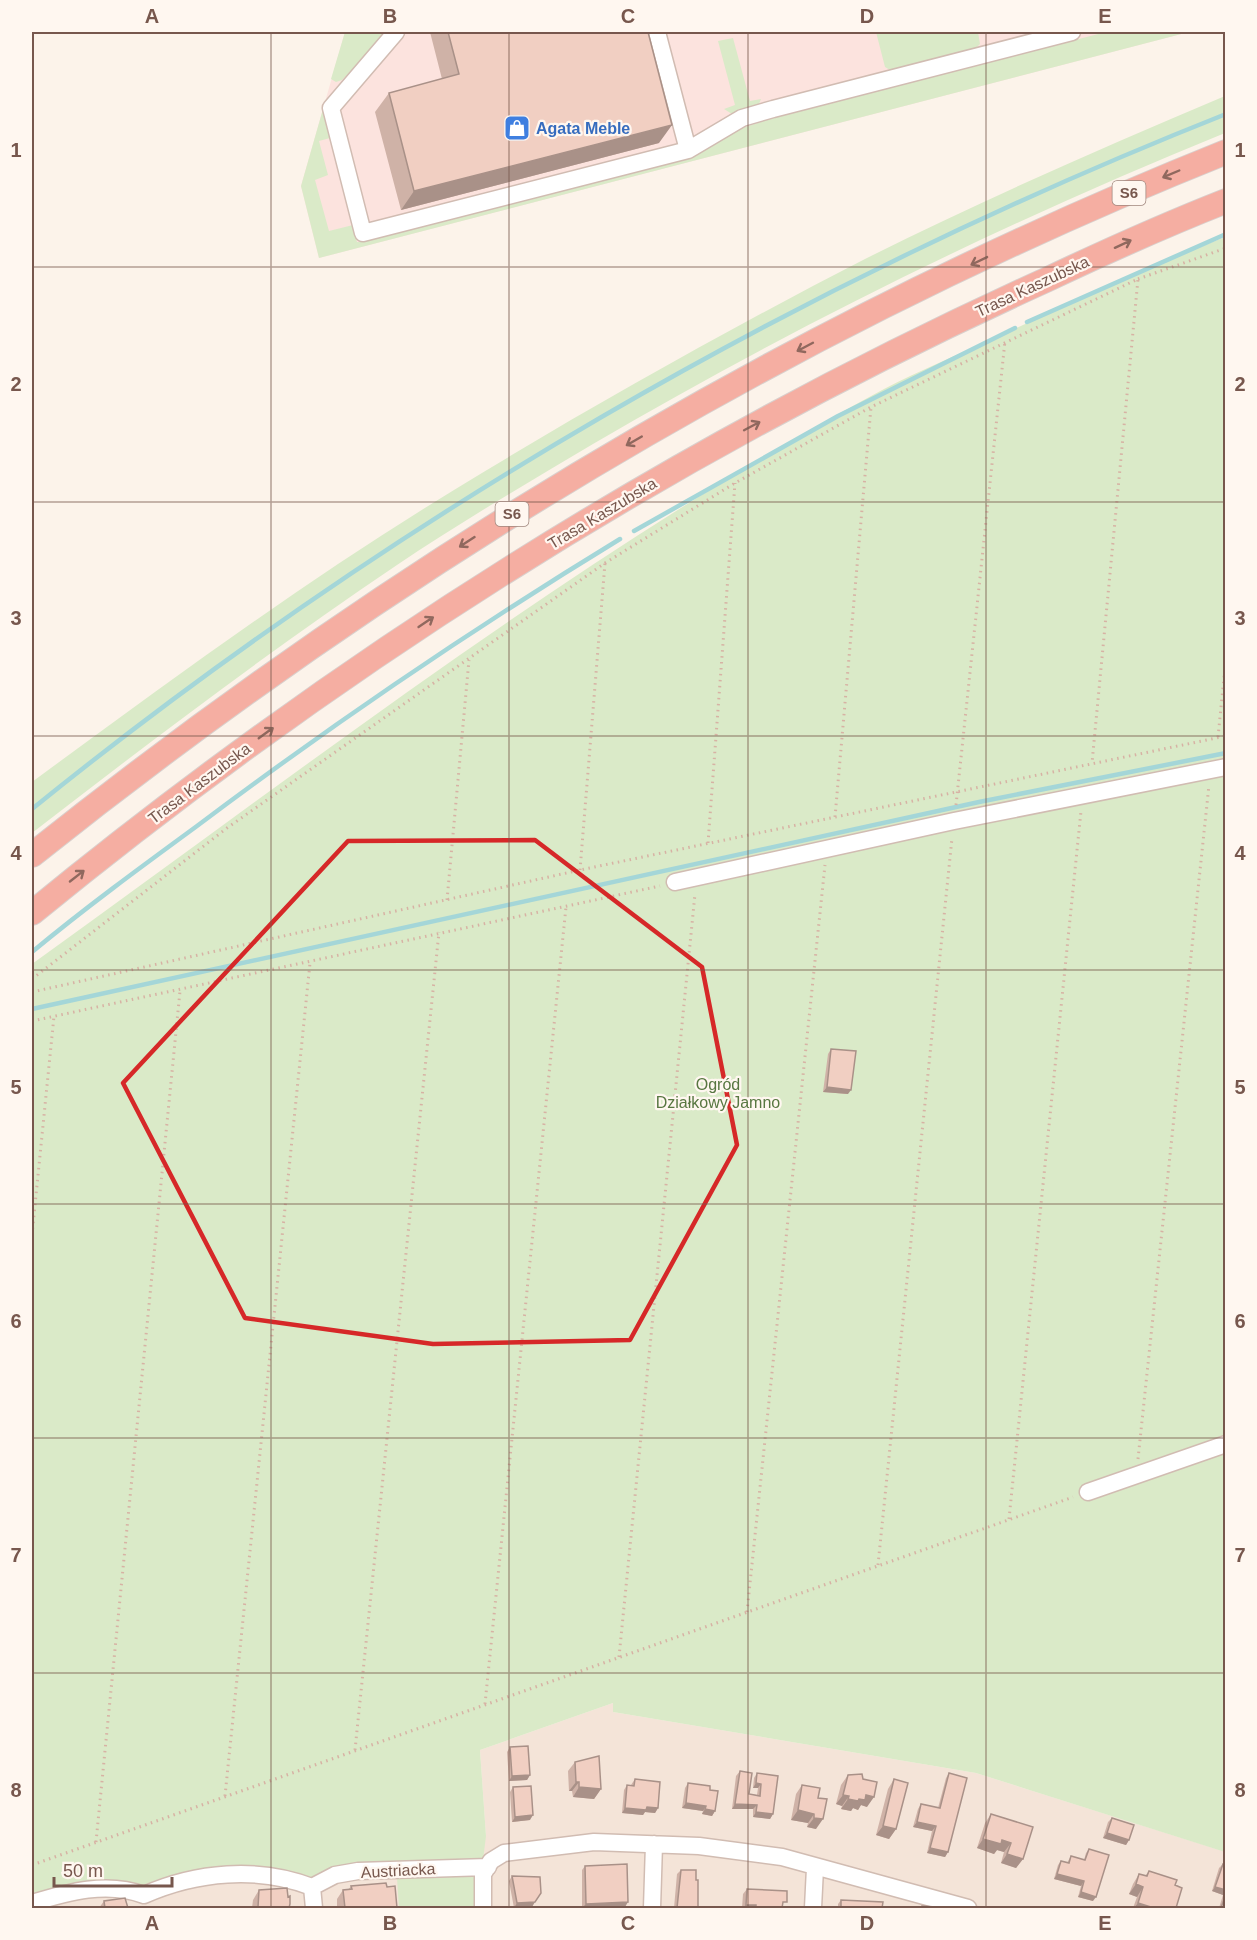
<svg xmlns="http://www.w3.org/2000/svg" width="1257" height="1940" viewBox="0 0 1257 1940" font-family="Arial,sans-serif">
  <rect width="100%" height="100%" fill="#fcf3ea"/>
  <path fill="#f4e4d8" d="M613,1703V1712L976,1773L1226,1852L1225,1908H32V1883L486,1836L480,1750Z"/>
  <path fill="#fce3de" d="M345,32H1189L319,258L301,186Z"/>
  <path fill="#daeac8" d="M345,32H383L384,38L342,80L336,82L331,79Z
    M876,32H978L980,44L976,48L890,70L885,67Z
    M1106,32H1189L319,258L301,186L323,109L330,138L319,141L328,175L315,180L329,231L353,225L357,242H363L687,158L739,129L770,119Z
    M733,38L750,101L761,99L759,104L732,114L724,109L735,105L718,41Z
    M1225,96V133C1008,221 796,325 593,444C527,483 461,522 397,565C272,649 151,741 32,833V782C169,681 308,579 454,490C588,408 725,331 865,259C983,200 1104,147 1225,96Z
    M1225,237V1852L976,1773L613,1712V1703L480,1750L486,1836L477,1908H399L397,1878L358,1864L312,1877L200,1871L162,1878L140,1886L32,1900V964C309,765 582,552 884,389C919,371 957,355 993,339C1070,303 1146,268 1225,237Z"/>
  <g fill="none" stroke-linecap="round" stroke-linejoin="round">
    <path stroke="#a4d6d8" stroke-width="4.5" d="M1027,322L1226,234
      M634,531L838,416L1015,328
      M32,809C390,519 797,284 1226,114
      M32,952C85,908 141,867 197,826C334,723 474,628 620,539
      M32,1009L979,802L1226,753"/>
    <g stroke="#d1bcb2" stroke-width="19">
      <path id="minor" d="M396,32L331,108L363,233L688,150
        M657,32L688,150L742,118L773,109L1072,32
        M675,882L954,821L1226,767
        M1088,1492L1226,1444
        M312,1887L314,1908
        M32,1903C68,1892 107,1881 144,1895C196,1872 258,1866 312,1887L335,1875L358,1871L488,1867
        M483,1908V1874L491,1861L504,1853L594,1842L699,1846L782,1857L968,1908
        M652,1908L654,1844
        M813,1908L815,1868"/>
    </g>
    <g stroke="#d9d0cd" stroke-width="26">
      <path id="highway" d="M32,855C394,566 794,325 1226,152
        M32,913C341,660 682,445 1046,280C1105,252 1165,225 1226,201"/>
    </g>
    <path stroke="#d7b2a4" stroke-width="3" stroke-dasharray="1.5 4.5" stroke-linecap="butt" d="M1138,279L1226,248
      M1218,737L1226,658
      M956,805L1005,341
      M835,817L871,407
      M708,843L735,483
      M580,870L605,563
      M447,900L469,660
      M32,979L227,828L605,563L735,483L871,407L1138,279L1092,763
      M32,992L580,870L1226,736
      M32,1021L660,886
      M32,1235L54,1016
      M1138,1459L1209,785
      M1009,1519L1081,811
      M878,1565L952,838
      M747,1612L825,865
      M619,1657L695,894
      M485,1704L566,907
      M355,1750L439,932
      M225,1796L310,963
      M96,1842L180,991
      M32,1865L1073,1497"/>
    <use href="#minor" stroke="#fff" stroke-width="16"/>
    <use href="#highway" stroke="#f5aea2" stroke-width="24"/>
  </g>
  <path fill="#cfb2a7" d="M430,32H648L659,143L401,210L375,112L389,93L442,79Z
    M831,1049L848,1094L823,1092L828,1054Z
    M510,1747L530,1775L527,1780L509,1781L507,1752Z
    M575,1762L601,1789L594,1799L573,1797L572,1791H569L568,1771Z
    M740,1771L749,1794L757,1795L758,1788H753L754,1778L757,1773L773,1814L770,1819L753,1817V1809H732L736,1776Z
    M949,1773L948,1852L945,1857L927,1853L932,1831L913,1827L918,1809L921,1804L938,1808L946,1778Z
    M848,1775L867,1807L861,1805L858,1810L853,1808L851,1811L841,1809L842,1806L836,1804L841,1785Z
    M635,1779L658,1808L655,1813L645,1812L643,1815L622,1813L624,1790L627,1785H631Z
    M894,1779L896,1829L889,1839L876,1835L888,1789Z
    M688,1783L710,1790L715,1811L712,1816L702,1814L703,1811L682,1808L685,1788Z
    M802,1785L818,1798L816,1829L807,1827L808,1823L791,1820L796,1794Z
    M513,1787L530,1820L512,1822L510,1792Z
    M991,1814L1023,1859L1016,1868L1001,1863L1004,1852L997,1850L994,1854L977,1848L985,1823Z
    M1112,1818L1129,1840L1126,1845L1103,1838L1108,1822Z
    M1089,1849L1093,1901L1078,1897L1081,1886L1054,1879L1058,1865L1061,1861L1067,1863L1071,1856L1084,1860L1086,1853Z
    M1223,1864L1226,1865V1908H1219L1223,1895L1212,1891L1219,1868Z
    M585,1866L625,1907L582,1908V1870Z
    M681,1870L696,1880L698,1908H674L677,1874Z
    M1149,1871L1175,1885L1176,1908H1133L1137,1897L1129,1894L1133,1884L1139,1874L1145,1876Z
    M512,1876L532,1907L514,1908L509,1881Z
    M351,1886L387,1887L397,1908H337V1899L343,1890L349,1889Z
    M747,1889L784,1907H782V1908H742L743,1894Z
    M259,1890L289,1908H252L253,1900Z
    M841,1900L882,1908H838V1904Z
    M104,1901L128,1908H99Z"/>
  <path fill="#a99188" d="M672,125L659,143L401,210L414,191Z
    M827,1087L851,1090L848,1094L823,1092Z
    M530,1775L527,1780L509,1781L512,1776Z
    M576,1782H579L572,1791H569Z
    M756,1783L761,1784L758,1788H753Z
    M579,1787L601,1789L594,1799L573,1797Z
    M843,1795L849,1796L842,1806L836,1804Z
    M866,1795L874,1797L867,1807L861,1805L858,1810L853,1808L851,1811L841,1809L848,1799H859Z
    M686,1803L706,1806L703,1811L682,1808Z
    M735,1804L757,1805L753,1809H732Z
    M647,1807L658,1808L655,1813L645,1812L643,1815L622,1813L625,1808Z
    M705,1809L715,1811L712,1816L702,1814Z
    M798,1810L814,1814L808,1823L791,1820Z
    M756,1812L773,1814L770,1819L753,1817Z
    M533,1815L530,1820L512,1822L515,1817Z
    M814,1818L823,1819L816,1829L807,1827Z
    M917,1822L936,1826L932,1831L913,1827Z
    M883,1826L896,1829L889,1839L876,1835Z
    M1107,1833L1129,1840L1126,1845L1103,1838Z
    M983,1839L1002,1840L1011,1843L1004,1852L997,1850L994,1854L977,1848Z
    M930,1848L948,1852L945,1857L927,1853Z
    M1007,1854L1023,1859L1016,1868L1001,1863Z
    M1057,1874L1084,1881L1081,1886L1054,1879Z
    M1136,1884L1143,1887L1137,1897L1129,1894Z
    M1215,1887L1226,1890V1892L1223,1895L1212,1891Z
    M1081,1892L1096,1897L1093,1901L1078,1897Z
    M535,1902L532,1907L514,1908L517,1903Z
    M628,1902L625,1907L582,1908L586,1904Z
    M1138,1903L1154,1908H1134Z
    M746,1905H756L754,1908H743Z"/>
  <path fill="#f1cfc2" stroke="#a99188" stroke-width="1.5" d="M448,32H648L672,125L414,191L389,93L459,74Z
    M831,1049L856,1051L851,1090L827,1087Z
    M528,1746L530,1775L512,1776L510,1747Z
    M599,1756L601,1789L579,1787V1782H576L575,1762Z
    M740,1771L752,1773L749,1794L760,1796L761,1784L756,1783L757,1773L778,1776L773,1814L756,1812L757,1805L735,1804Z
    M949,1773L967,1778L948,1852L930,1848L936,1826L917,1822L921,1804L940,1808Z
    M862,1774L863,1779L877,1782L874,1797L866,1795L865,1800L859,1799L858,1801L848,1799L849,1796L843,1795L848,1775Z
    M635,1779L660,1782L658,1808L647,1807L646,1810L625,1808L627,1785L634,1786Z
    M894,1779L908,1783L896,1829L883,1826Z
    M688,1783L710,1786V1790L718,1791L715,1811L705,1809L706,1806L686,1803Z
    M802,1785L820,1788L818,1798L827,1799L823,1819L814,1818V1814L798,1810Z
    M531,1786L533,1815L515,1817L513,1787Z
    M991,1814L1033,1827L1023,1859L1007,1854L1011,1843L1002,1840L1001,1844L983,1839Z
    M1112,1818L1134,1825L1129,1840L1107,1833Z
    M1089,1849L1109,1855L1096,1897L1081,1892L1084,1881L1057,1874L1061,1861L1069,1863L1071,1856L1085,1860Z
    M627,1864L628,1902L586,1904L585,1866Z
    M1223,1864L1226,1865V1890L1215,1887Z
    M681,1870H696V1880H698V1908H677Z
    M1149,1871L1177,1880L1175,1885L1182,1888L1176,1908H1154L1138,1903L1143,1887L1136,1884L1139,1874L1147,1876Z
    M512,1876L540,1877L541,1893L535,1902L517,1903Z
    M386,1883L387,1887L395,1886L397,1908H345L343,1890L352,1889L351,1886Z
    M287,1888L288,1897L290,1896V1904L289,1908H261V1907H258L259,1890Z
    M747,1889L787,1891V1902H783L782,1908H756V1905H746Z
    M1226,1894V1908H1221Z
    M125,1898L128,1908H105L104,1901Z
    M841,1900L883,1902L882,1908H841Z
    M922,1906L935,1907V1908H922Z"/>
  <defs><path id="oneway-shaft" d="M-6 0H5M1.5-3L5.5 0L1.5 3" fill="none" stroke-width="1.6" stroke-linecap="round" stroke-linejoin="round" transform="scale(1.5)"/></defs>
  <g stroke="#90685e">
    <use href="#oneway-shaft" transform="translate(1171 174) rotate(157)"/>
    <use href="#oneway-shaft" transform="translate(1123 244) rotate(-25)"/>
    <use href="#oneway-shaft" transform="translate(979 261) rotate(154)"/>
    <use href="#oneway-shaft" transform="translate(805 347) rotate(152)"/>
    <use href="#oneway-shaft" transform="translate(752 426) rotate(-28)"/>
    <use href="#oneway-shaft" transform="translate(634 441) rotate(150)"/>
    <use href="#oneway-shaft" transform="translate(467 542) rotate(147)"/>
    <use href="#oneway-shaft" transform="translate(426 622) rotate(-34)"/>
    <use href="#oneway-shaft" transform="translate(266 733) rotate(-36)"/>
    <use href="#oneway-shaft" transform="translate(77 876) rotate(-38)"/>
  </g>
  <path fill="none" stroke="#d62828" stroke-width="4.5" stroke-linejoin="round" d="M535,840L702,967L737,1145L630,1340L433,1344L245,1318L123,1083L348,841Z"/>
  <path fill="none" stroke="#77574d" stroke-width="1.5" stroke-opacity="0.55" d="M271,32V1908M509,32V1908M748,32V1908M986,32V1908M32,267H1226M32,502H1226M32,736H1226M32,970H1226M32,1204H1226M32,1438H1226M32,1673H1226"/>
  <defs>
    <g id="shop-square" transform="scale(1.35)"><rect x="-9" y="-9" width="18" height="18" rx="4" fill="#3f7fe0" stroke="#fff7f0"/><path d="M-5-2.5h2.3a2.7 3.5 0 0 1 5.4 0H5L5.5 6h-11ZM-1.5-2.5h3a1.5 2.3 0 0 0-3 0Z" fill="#fff"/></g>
  </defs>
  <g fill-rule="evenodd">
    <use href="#shop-square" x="517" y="128"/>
  </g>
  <g text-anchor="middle" stroke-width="4.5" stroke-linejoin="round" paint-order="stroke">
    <g fill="#fff7f0" stroke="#a0877e" stroke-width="1.5">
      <rect x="1112.5" y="181" width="33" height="24" rx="4.5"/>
      <rect x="495.5" y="502" width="33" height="24" rx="4.5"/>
    </g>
    <g font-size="15" font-weight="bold" fill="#77574d">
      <text x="1129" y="198">S6</text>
      <text x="512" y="519">S6</text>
    </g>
    <g font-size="16" font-weight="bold" fill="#366cbe" stroke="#fff7f0" text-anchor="start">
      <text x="536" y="134">Agata Meble</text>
    </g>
    <g font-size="16" fill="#77574d" stroke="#fff7f0">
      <text transform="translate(1032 286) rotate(-25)" y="6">Trasa Kaszubska</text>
      <text transform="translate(602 513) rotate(-31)" y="6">Trasa Kaszubska</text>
      <text transform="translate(199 783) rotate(-37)" y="6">Trasa Kaszubska</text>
      <text transform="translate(398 1870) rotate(-3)" y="6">Austriacka</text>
    </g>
    <g font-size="16" fill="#587741" stroke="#fff7f0">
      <text x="718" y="1090">Ogród<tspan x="718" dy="18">Działkowy Jamno</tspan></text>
    </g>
  </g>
  <rect width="1257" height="1940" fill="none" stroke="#fff7f0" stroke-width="66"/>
  <path d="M54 1877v9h118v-9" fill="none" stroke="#77574d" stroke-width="3"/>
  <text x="63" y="1877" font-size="18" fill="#77574d" stroke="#fff7f0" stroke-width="4.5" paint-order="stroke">50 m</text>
  <rect x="33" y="33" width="1191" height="1874" fill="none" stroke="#77574d" stroke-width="2"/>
  <g font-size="20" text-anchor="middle" font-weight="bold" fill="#77574d">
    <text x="152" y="23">A</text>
    <text x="390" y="23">B</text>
    <text x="628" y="23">C</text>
    <text x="867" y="23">D</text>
    <text x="1105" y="23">E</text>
    <text x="16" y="157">1</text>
    <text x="1240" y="157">1</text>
    <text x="16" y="391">2</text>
    <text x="1240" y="391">2</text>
    <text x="16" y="625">3</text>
    <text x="1240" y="625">3</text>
    <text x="16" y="860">4</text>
    <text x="1240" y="860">4</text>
    <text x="16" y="1094">5</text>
    <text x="1240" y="1094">5</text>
    <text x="16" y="1328">6</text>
    <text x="1240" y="1328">6</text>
    <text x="16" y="1562">7</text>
    <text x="1240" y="1562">7</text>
    <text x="16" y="1797">8</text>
    <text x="1240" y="1797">8</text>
    <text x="152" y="1930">A</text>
    <text x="390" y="1930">B</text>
    <text x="628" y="1930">C</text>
    <text x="867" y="1930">D</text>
    <text x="1105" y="1930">E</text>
  </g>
</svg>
